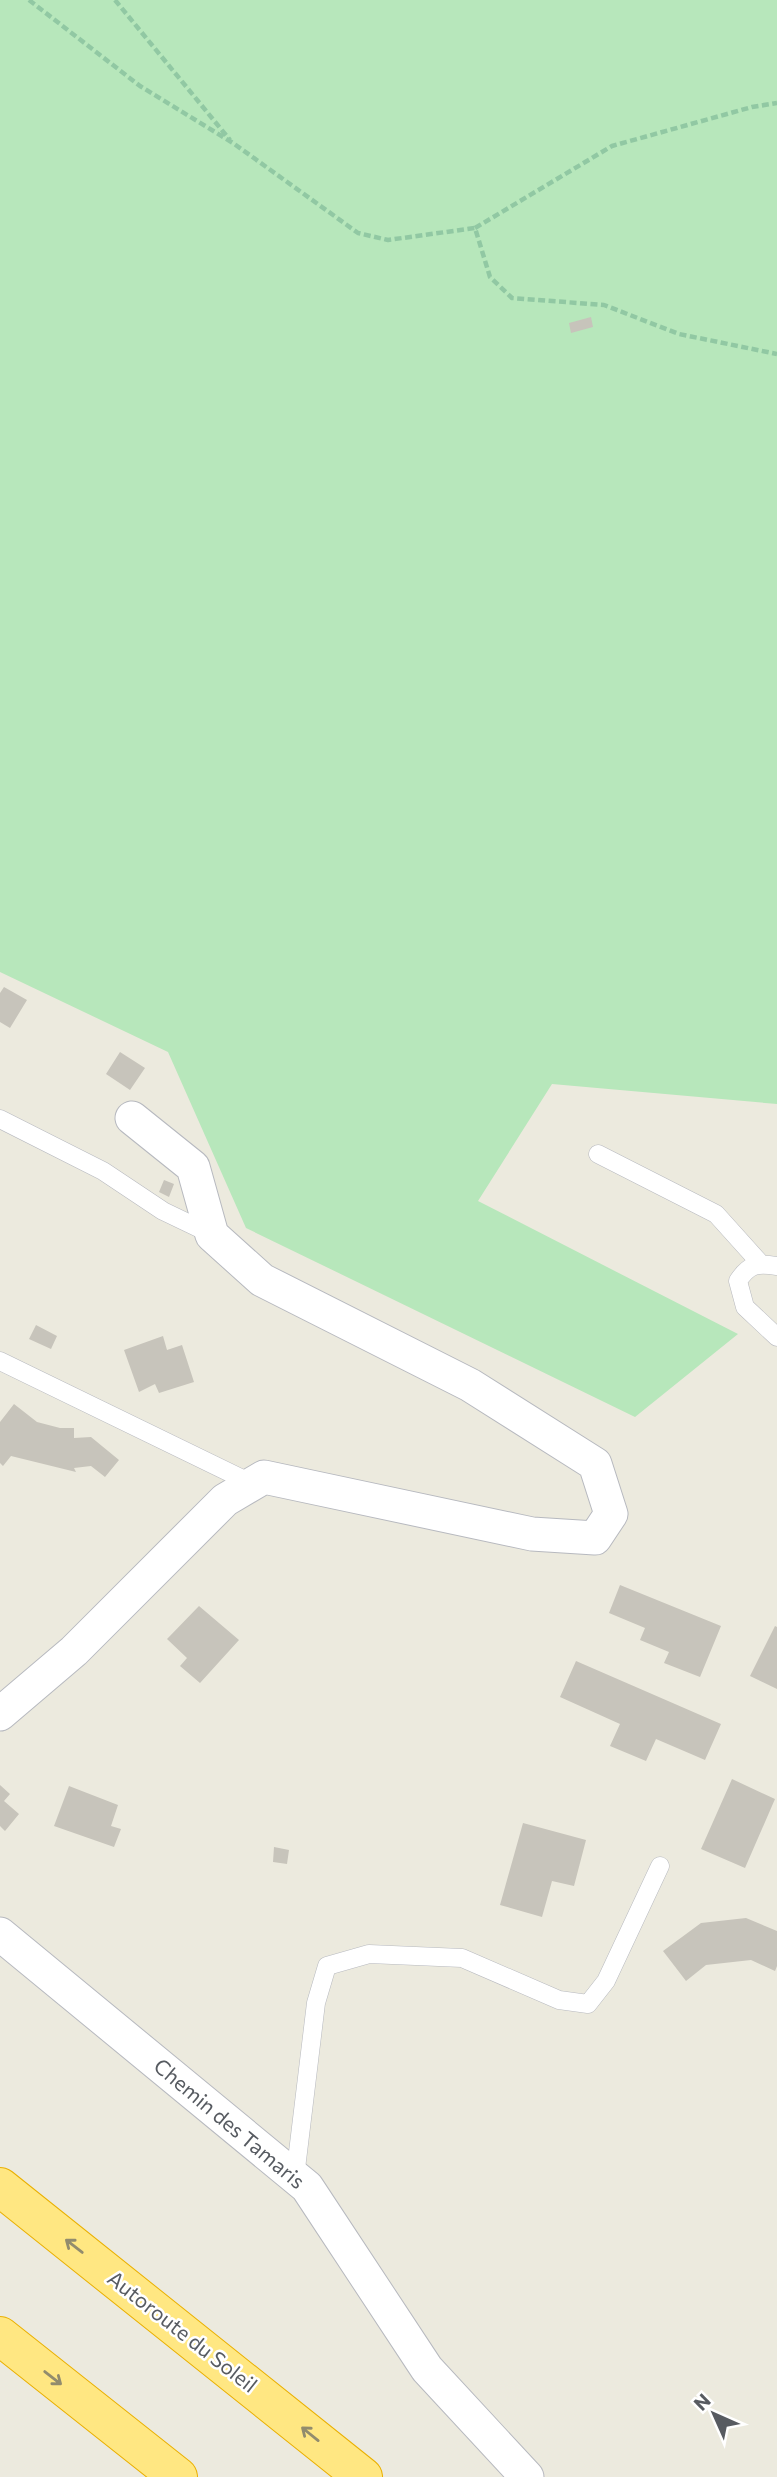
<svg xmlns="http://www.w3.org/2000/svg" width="777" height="2477" viewBox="0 0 777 2477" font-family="Commissioner,sans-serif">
  <rect width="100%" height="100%" fill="#eceade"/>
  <path fill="#b7e7bb" d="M0,0H777V1104L552,1084L478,1201L738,1334L635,1417L246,1228L168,1052L0,972Z"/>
  <path fill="#c7c4bb" d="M591,317L593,327L571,333L569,323Z
    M4,987L27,1000L10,1028L0,1022V993Z
    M120,1052L145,1068L130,1090L106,1074Z
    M164,1180L174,1184L169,1197L159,1192Z
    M36,1325L57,1336L51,1349L29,1339Z
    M163,1336L167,1350L182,1345L194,1382L159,1393L155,1384L139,1392L124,1350Z
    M14,1404L37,1422L60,1428H74V1438L91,1437L119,1460L105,1477L91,1466L74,1468L76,1472L11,1456L3,1466L0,1463V1422Z
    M620,1585L721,1626L700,1677L664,1663L669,1652L640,1640L645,1628L609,1613Z
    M199,1606L239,1640L200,1683L180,1666L187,1658L167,1639Z
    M775,1626L777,1627V1689L750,1676Z
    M576,1661L721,1724L705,1760L656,1739L646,1761L610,1746L620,1724L560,1697Z
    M732,1779L775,1799L745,1868L701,1849Z
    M0,1785L10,1794L4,1801L19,1814L5,1831L0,1826Z
    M69,1786L118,1805L111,1826L121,1829L114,1847L54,1826Z
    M523,1823L586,1840L574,1886L552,1881L542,1917L500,1905Z
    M274,1847L289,1850L287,1864L273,1862Z
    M746,1918L777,1931V1966L775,1971L751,1960L706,1965L686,1981L663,1951L701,1923Z"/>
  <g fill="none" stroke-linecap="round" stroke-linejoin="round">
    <g stroke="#b7b9bf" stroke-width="19">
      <path id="service" d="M0,1119L103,1171L163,1211L211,1234
        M598,1154L716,1214L761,1264
        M777,1266C757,1263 749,1264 738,1281L745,1307L777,1337
        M0,1361L253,1484
        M295,2177L316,2003L327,1966L369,1954L462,1958L559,2000L588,2004L606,1981L660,1866"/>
    </g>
    <g stroke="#b7b9bf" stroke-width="35">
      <path id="minor" d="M0,1714L74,1651L225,1500L264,1477L532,1534L595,1538L611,1514L595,1464L470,1385L262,1280L212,1235L193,1167L132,1118
        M0,1934L307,2187L427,2369L527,2477"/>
    </g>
    <g stroke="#eab000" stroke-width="40">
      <path id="motorway" d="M0,2187L363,2477
        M0,2336L178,2477"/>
    </g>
    <path stroke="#91c8a3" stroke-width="4.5" stroke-dasharray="7 3.5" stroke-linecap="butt" d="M29,0L140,86L233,143L358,233L388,240L475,228L490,277L512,298L604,305L679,334L777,354
      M115,0L230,140
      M475,228L612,146L752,107L777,103"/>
    <use href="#service" stroke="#fff" stroke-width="18"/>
    <use href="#minor" stroke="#fff" stroke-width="33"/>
    <use href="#motorway" stroke="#ffe782" stroke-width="38"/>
  </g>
  <defs><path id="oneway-shaft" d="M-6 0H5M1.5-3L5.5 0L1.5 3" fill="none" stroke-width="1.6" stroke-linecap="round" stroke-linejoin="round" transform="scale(1.75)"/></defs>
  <g stroke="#928c6d">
    <use href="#oneway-shaft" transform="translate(74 2246) rotate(-142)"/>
    <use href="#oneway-shaft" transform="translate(53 2378) rotate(38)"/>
    <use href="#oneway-shaft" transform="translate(310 2434) rotate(-141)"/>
  </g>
  <g text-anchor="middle" stroke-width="5" stroke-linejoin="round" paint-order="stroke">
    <g font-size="21" fill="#575b61" stroke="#fff">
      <text transform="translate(229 2124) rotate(40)" y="7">Chemin des Tamaris</text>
      <text transform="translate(182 2332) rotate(38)" y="7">Autoroute du Soleil</text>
    </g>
  </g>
  <g transform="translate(714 2414) rotate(315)" stroke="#ffffff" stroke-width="5" paint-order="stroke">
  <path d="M0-5L12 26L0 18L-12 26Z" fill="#575b61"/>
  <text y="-10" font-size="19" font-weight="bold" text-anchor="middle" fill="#575b61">N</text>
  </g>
</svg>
